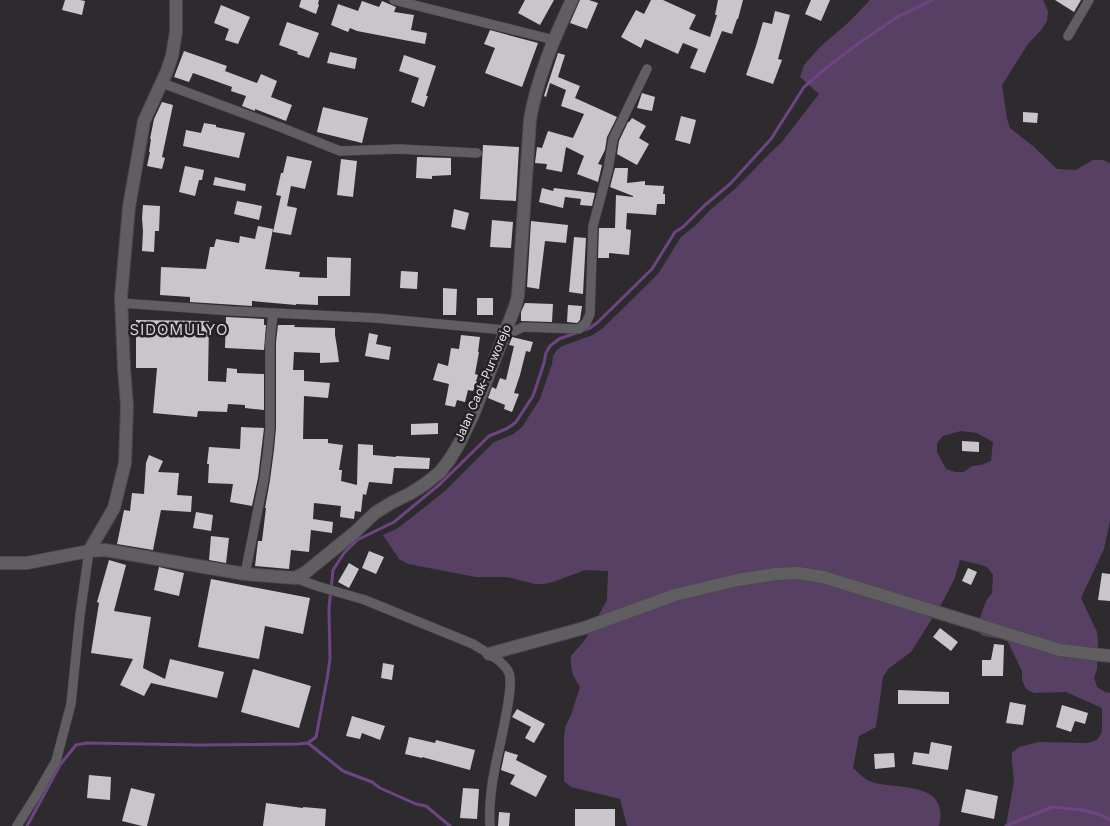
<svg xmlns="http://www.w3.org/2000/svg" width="1110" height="826" viewBox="0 0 1110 826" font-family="Inter,sans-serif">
  <rect width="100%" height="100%" fill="#2d2b2e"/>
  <path fill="#584065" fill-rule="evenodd" d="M870,0H1043L1048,11L1047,21L1042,29L1028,44L1002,85L1007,119L1010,128L1033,146L1057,169L1076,170L1093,160H1103L1110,163V521L1104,549L1081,598L1097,632L1098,641L1097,669L1094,678L1097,687L1105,692L1110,693V826H1006L1014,781L1012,762V753L1019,747L1038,742L1088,743L1097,740L1102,732V708L1066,692L1034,693L1026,689L1022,680V671L1007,640L983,636L976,630L986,601L992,593L993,575L987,567L978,564L960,560L954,580L942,603L916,644L911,652L888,669L883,677L876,727L859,736L853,768C859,773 865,780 872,782C892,789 936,782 940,810C941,815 940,821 939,826H627L620,799L571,787L564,781V735L566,725L571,715L580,687L573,675L571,665V656L585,640L607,600L608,571L585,570L553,582L544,584H535L507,577H476L408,564L399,559L383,535L398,528L430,503L446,490L494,442L512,435L522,427L540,399L552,364L553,356L556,351L562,346L593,335L603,328L658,274L681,237L696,225L710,210L735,189L771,152L781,143L819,94L800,77L804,65L820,47L850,21ZM961,431L977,433L993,442L991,461L981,465L972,466L964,472H955L946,469L937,452V443L943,436Z"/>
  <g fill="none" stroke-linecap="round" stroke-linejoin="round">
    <path stroke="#6f4485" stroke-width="3" d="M308,743L343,771L372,782L380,788L416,804L426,806L450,826
      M27,826L60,765L76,745L87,743L198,745L298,744L308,743L316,737L327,679L330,659L329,608L333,570L344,553L357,540L394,522L440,484L489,436L508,428L516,422L533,396L544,363L546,353L550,346L559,339L590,328L598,322L652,269L675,232L683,227L705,205L730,184L771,139L804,87L824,70L856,45L899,16L933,0
      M1006,826L1052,807L1082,810L1101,815L1110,820"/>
  </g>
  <path fill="#c9c6cb" d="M65,0H80L85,1L82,15L62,10Z
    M301,0H319L318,4L319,5L316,14L299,7Z
    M525,0H554L540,25L518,13Z
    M580,0H589L598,3L587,29L570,23Z
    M651,0H663L696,15L689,29L710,37L717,15H715L718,0H743L738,19H737L732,34L722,31L705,73L690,68L698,49L683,43L678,54L645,39L641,48L621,37L636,10L644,14Z
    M811,0H830L821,21L805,14Z
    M1055,0H1081L1074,12Z
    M362,1L379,7L382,1L396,7L394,12L414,15L411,30L427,33L425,44L357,31L350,28L348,32L331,25L338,4L358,11Z
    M221,5L250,17L238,44L225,40L229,29L214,23Z
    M775,11L790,15L778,59L782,60L773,84L746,75L756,46L763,22L772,24Z
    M287,22L319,33L309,58L297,54L298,52L279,45Z
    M490,30L538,43L522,87L485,73L495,48L484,44Z
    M184,51L227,66L225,71L257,83L261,74L277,81L271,97L292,105L286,121L255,109V111L242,106L246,96L231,91L232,87L193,73L189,82L174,77Z
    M330,52L357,58L355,69L327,63Z
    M558,53L565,55L558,77L580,86L575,98L617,117L607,137L605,150L598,164L602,165L598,182L577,174L584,156L566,147L562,172L546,169L547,164L535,163L537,147L542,148L548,131L573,138L584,114L561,106L566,90L550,83L546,97L544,96Z
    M404,55L436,66L426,96H428L424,107L411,102L419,78L399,71Z
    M642,93L655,97L652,111L637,108Z
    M162,102L173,105L162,157L165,158L162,169L147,166L150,152H149L151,139H150L154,119Z
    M323,107L368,118L362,143L317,132Z
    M1023,112L1038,113L1037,123L1023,122Z
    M681,116L696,120L690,144L675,140Z
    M632,118L646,126L639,138L649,144L637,165L617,154L619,141L628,122H629Z
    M204,123L216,125V127L245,133L239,158L183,146L186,130L201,133Z
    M483,145L519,147L516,201L480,199Z
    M287,156L312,161L305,189L291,186L287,206L297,208L291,235L273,232L281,196L276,195L281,173H283Z
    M417,157L451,158V175L432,176V179L416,178Z
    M341,159L357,161L353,197L337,195Z
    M185,166L204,170L202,180H199L195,196L179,192Z
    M615,168H628L627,183L645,181V185L664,186L663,194H665V204H657L656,215L627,213L626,229L631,230L629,255L609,253V258H598L599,228H615L616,195L633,197V196L610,187Z
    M215,177L246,184L245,191L213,185Z
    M542,188L553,191L554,188L595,193L592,206L580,205L581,199L565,197L563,208L539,202Z
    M237,201L262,206L259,220L234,214Z
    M143,205L160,206L159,231H155L154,252L142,251L143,231L142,218Z
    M454,209L469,213L465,230L451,227Z
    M492,220L513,222L511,248L490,247Z
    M531,221L568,225L566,243L545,241L539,289L527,287Z
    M258,226L273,229L265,269L300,272L299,277L327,278V257L351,258L350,296H318V305L296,304V305L252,301V306L190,302V297L160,295L161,267L206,269L210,247H214L216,239L239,243L240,236L255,239Z
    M574,237L586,238L583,294L569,292Z
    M401,271L418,272L417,289L400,288Z
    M443,288L457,289L456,315H443Z
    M477,298H493V315H477Z
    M525,303L553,304L552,322L521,321V312Z
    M568,305L582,306L580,320L577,323L567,322Z
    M226,317L264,319V325H266L264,350L225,348Z
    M136,320L209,321L208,381L226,382L227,368L237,369V373L264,374V410L245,408V405L228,404L227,412L198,411L197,417L153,413L157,368H136Z
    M278,325H295L294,327L335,328V335L337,347L339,362L320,363V353L294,352L293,370H304V381L330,383L328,398L304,396L303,439H328V443L343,445L339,470H342L341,481L357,485L358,444L373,445V455L396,457V456L430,458L429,469L394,468L392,484L369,482L366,495L363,494L361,512L355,511L354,519L340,517L341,506L314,503L313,519L333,522L332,533L311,530L309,552L291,550L289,569L255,566L258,541H262L266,508H265L270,480L274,450L276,428V342Z
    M369,333L378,335L376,344L391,347L389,360L365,356Z
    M461,335L480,337L478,352H479L475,374L478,375L476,381L477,382L473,391L468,390L465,402L457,400L455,407L445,405L449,384L433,380L438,363L448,366L451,348L459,349Z
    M512,337L533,342L530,352L526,351L520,375L514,393L519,394L512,412L504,409L505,405L488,398L492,387L496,389L500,378L506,380L514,346L509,345Z
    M438,423V434L411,435V424Z
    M241,427L264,428L258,478L252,506L230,502L233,484L208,483L209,464H207L209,447L240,449Z
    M962,441L979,442V452L962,451Z
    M149,455L163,461L158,472L179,473L177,495L192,496L191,512L161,510L153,550L117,544L124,510L130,511L132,493L144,494L146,463Z
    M196,512L213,515L211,531L193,528Z
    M211,536L229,538L226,563L209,560Z
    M369,551L384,557L376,574L362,568Z
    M109,560L126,565L114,611L151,617L143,668L165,679L170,659L224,672L217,698L151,683L144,696L120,685L133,659L91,653L99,603L97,602Z
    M349,563L359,569L349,588L338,582Z
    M159,567L184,573L179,596L154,590Z
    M968,568L977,572L971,585L962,581Z
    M1102,573L1110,574V601L1098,600Z
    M211,579L310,598L303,634L265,626L259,659L198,647Z
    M940,628L958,642L951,651L933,637Z
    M994,644L1004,645L1003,676H982V660H991Z
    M383,663L394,665L392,680L381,678Z
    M253,669L311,686L299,728L241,712Z
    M898,690L949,692V704H898Z
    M1010,702L1026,705L1023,725L1006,723Z
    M1062,705L1088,713L1085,724L1075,721L1071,732L1056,727Z
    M517,709L545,724L534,743L525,738L531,727L512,717Z
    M352,716L372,722L385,726L380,740L362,733L360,739L346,736Z
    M409,737L435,743L436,740L475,750L470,770L422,757V758L405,754Z
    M931,742L952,746L948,770L912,764L914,752L929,754Z
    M505,751L518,755L516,760L547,776L536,797L510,784L515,775L501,770Z
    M894,753L895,767L875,769L874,754Z
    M89,775L111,777L110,800L87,798Z
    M131,788L155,794L147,826H142L122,821Z
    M463,788L479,789L477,819L460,818Z
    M966,789L998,796L994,819L961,812Z
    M266,803L303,808V807L326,809L325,826H263Z
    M575,809H615V826H575Z
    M499,812L510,813L509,826H498Z"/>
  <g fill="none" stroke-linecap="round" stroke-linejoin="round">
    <g stroke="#4b494d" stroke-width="10">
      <path id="street" d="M394,0L554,40
        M1068,36L1089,0
        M162,83L280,127L340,151L399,149L477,153
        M121,303L232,311L376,318L515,331L523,327L579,329L586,323L590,314L593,226L608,170L613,139L647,69
        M245,574L264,479L268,449L270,428V342L273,313
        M295,578L317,586L365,600L473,644C484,651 504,661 509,673C515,687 498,750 495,768C491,787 489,807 490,826
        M17,826L37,794L56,761L71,704L80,615L89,551"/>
    </g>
    <g stroke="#4b494d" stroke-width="14">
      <path id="secondary" d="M89,551L114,508L125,463L127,406L124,368L121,297L129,207L144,121L167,71L172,56L176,32V0
        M0,563H27L89,551L105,550L245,574L295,578L306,572L354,533L375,513L391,503L411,493L425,484L440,472L450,459L460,442L473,415L516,304L518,295L530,120C537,78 554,38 572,0
        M489,654L584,628L675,595L737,580L776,574L798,573L823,577L1060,650L1110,656"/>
    </g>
    <use href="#street" stroke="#615e62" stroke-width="9"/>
    <use href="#secondary" stroke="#615e62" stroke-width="12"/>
  </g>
  <g text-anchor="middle" stroke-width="5" stroke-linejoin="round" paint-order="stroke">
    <g font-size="12" fill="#e5e3e6" stroke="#232125">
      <text transform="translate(483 383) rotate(-67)" y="4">Jalan Caok-Purworejo</text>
    </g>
    <g font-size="15" letter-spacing="1" fill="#d3cfd4" stroke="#232125">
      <text x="179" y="335">SIDOMULYO</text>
    </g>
  </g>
</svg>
